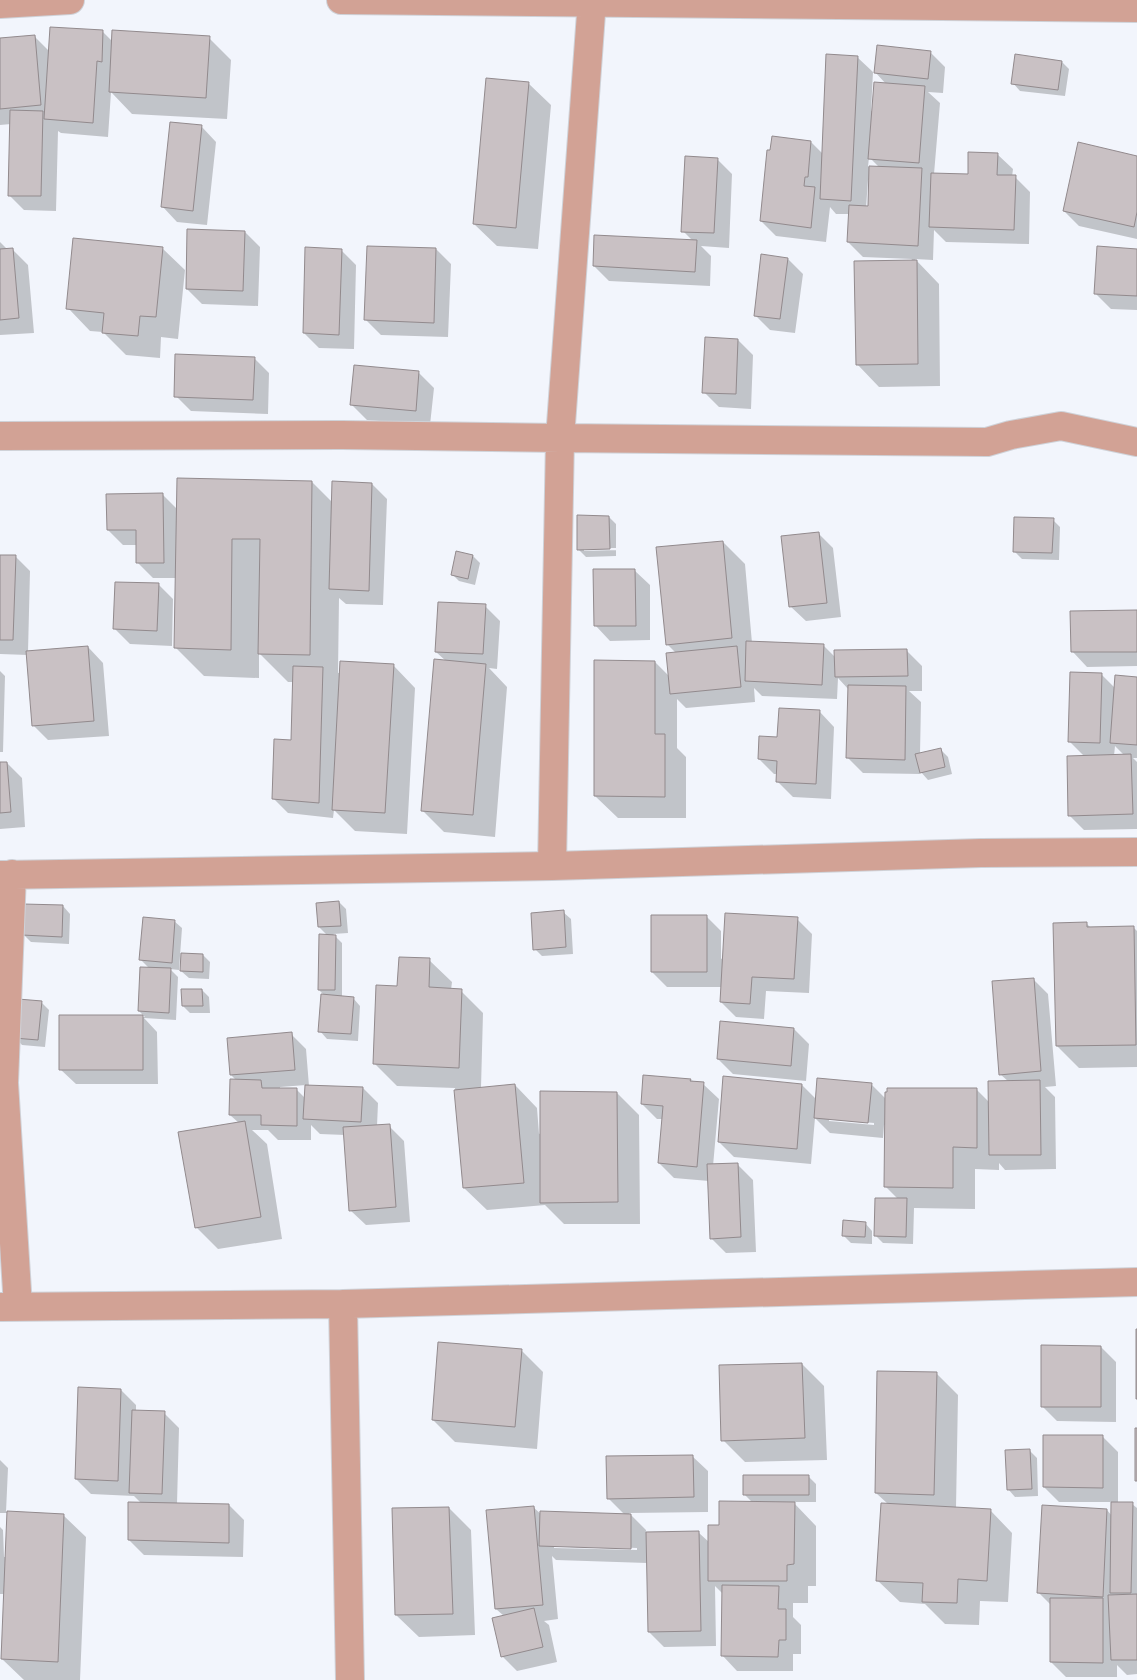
<svg xmlns="http://www.w3.org/2000/svg" width="1137" height="1680" viewBox="0 0 1137 1680" font-family="Ubuntu,sans-serif">
  <rect width="100%" height="100%" fill="#f2f5fc"/>
  <path fill="#0003" fill-rule="evenodd" d="M103,32L113,42L209,38L231,60L227,119L132,114L111,92L108,137L61,133L58,131L56,211L24,210L9,195L11,124L0,125V39L34,36L50,52Z
    M930,52L945,67L943,93L928,92L940,103L934,174L969,175L997,154L1013,169L1012,177H1015L1030,192L1029,244L946,242L934,230L933,260L915,259L939,284L940,386L879,387L857,364L912,259L863,257L848,242L849,214H836L830,207L826,242L776,236L761,221L811,142L823,154L857,57L873,72L871,111H873L887,85L875,72ZM869,157L879,167H868ZM868,180H870L869,208H866Z
    M1062,62L1069,69L1065,96L1020,91L1013,83Z
    M528,83L551,105L538,249L497,246L474,224Z
    M201,126L216,142L207,225L177,222L162,206Z
    M1137,157V239L1079,226L1064,211Z
    M717,159L732,174L729,248L701,246L711,256L710,286L609,281L594,266L693,241L683,231Z
    M245,232L260,247L258,306L202,304L187,289Z
    M0,242L8,250H13L28,265L34,333L0,335Z
    M162,248L185,270L178,339L161,337L160,358L126,355L103,332L90,331L68,308Z
    M436,249L451,264L448,337L381,335L366,320Z
    M341,250L356,265L354,349L319,348L304,333Z
    M1137,250V310L1111,309L1096,294Z
    M788,259L803,274L795,333L770,330L755,315Z
    M738,340L753,355L751,409L719,407L704,392Z
    M254,358L269,373L268,414L191,411L176,396Z
    M419,373L434,388L430,425L367,420L352,405Z
    M312,482L333,503L372,484L387,499L383,605L346,604L339,598L338,673L393,665L415,688L407,834L355,831L334,810L333,818L288,813L273,798L292,742L294,682H288L259,653V678L204,676L176,648L177,578H153L138,563L137,545H123L108,530L162,494L178,510Z
    M609,517L616,524V556L586,557L578,549ZM584,548H616V550L584,551Z
    M1053,520L1060,527L1059,560L1022,559L1014,551Z
    M818,533L833,548L841,617L806,621L790,606Z
    M723,542L745,564L752,643L824,646L836,658L907,651L922,666V691H909L921,702L920,754L940,749L948,757L952,774L928,780L920,771V774L863,773L848,758L849,690L838,678L837,699L762,696L754,688L755,702L686,708L677,699V748L686,757V818H618L595,796L655,662L669,676L676,653L667,644Z
    M0,556H15L30,571L28,652L88,647L103,663L109,736L48,740L33,725L28,655L0,654Z
    M473,556L480,563L475,585L459,581L452,574Z
    M634,570L650,585V640L610,641L595,625Z
    M158,584L173,599L172,646L130,644L115,629Z
    M485,606L500,621L497,669L489,668L507,687L495,837L444,832L422,810L446,661L436,652Z
    M1137,612V666L1087,667L1072,651Z
    M0,671L5,676L3,752H0Z
    M1101,674L1115,688L1137,678V758H1133L1137,762V829L1084,830L1069,815L1085,757L1069,741ZM1115,746L1125,756H1114Z
    M819,711L834,727L831,799L793,797L778,782V774H774L759,759L778,739Z
    M0,763H7L22,778L25,827L0,829Z
    M339,902L346,909L348,933L333,934L342,943V997L353,998L360,1006L358,1041L327,1039L320,1031L325,996L319,990L328,936L319,927Z
    M63,906L70,914L69,944L31,942L24,935Z
    M563,912L571,919L573,954L542,956L535,949Z
    M706,916L721,931V959L797,919L812,934L809,993L766,991L764,1019L736,1017L721,1002L722,987H667L652,972Z
    M174,921L182,928L179,970L170,969L178,977L176,1020L144,1018L157,1032L158,1084H76L60,1069L61,1017H145L139,1011L150,969L141,960Z
    M1086,923L1091,928L1133,927L1137,931V1067L1079,1068L1057,1046Z
    M203,955L210,962L209,979L189,978L181,971Z
    M429,960L452,982L451,990L461,991L483,1013L481,1088L515,1085L537,1108L539,1134L617,1093L639,1115L640,1224H564L545,1205L487,1210L464,1188L455,1088L397,1086L375,1064L398,987Z
    M1033,979L1048,994L1056,1086L1045,1087L1055,1097L1056,1169L1005,1170L999,1163V1170L975,1169V1209L914,1208L913,1244L883,1243L876,1236L898,1199L885,1186L886,1125H884L883,1138L830,1133L815,1118L811,1164L734,1157L719,1142L802,1085L817,1100L871,1084L886,1099L977,1090L989,1102L1009,1082L1000,1074ZM829,1119L874,1123V1125L829,1121Z
    M202,990L209,997L210,1013H190L183,1006Z
    M41,1002L49,1010L45,1047L22,1045L15,1037Z
    M794,1029L809,1044L806,1081L733,1074L718,1059Z
    M291,1034L306,1049L309,1086L363,1088L378,1103L377,1126H389L404,1141L410,1222L366,1225L350,1210L345,1135L320,1134L311,1125V1140H278L268,1130H252L267,1144L282,1239L218,1249L196,1227L239,1123L230,1115L237,1081L231,1075ZM306,1085L305,1098L296,1089H280V1087Z
    M690,1080L703,1084L719,1099L713,1166L738,1165L753,1180L756,1252L726,1253L711,1238L709,1181L674,1178L659,1163L663,1119H657L642,1104Z
    M865,1223L872,1231V1244L851,1243L844,1236Z
    M1101,1347L1116,1362V1422L1057,1421L1042,1406Z
    M521,1350L543,1372L537,1449L455,1442L433,1420Z
    M802,1364L824,1386L827,1460L745,1462L723,1440Z
    M936,1373L958,1395L956,1508L990,1510L1012,1533L1008,1602L980,1601L979,1625L945,1624L925,1604L900,1602L877,1580L888,1504L876,1493Z
    M121,1390L136,1405V1411L164,1413L179,1428L177,1504L229,1505L244,1520L243,1557L144,1555L129,1540L142,1504L134,1496L91,1494L76,1479Z
    M1103,1437L1118,1452V1503L1132,1504L1137,1508V1674L1127,1675L1117,1665V1677H1066L1051,1662V1605L1038,1592L1107,1510L1112,1516V1502H1059L1044,1487Z
    M1030,1451L1037,1458L1038,1496L1015,1497L1008,1489Z
    M692,1456L708,1471V1512L629,1513L646,1530V1534L699,1533L710,1543L720,1527L753,1503L744,1494L809,1477L816,1484V1502H793L816,1526V1586H808V1603H793V1617L801,1625V1654H793V1671H737L722,1655L723,1594L715,1586L716,1646L664,1647L649,1632L647,1563L556,1560L552,1556L558,1619L544,1621L549,1625L557,1662L517,1671L502,1656L504,1616L496,1609L533,1507L542,1515H625L608,1498ZM554,1545L637,1548V1550L554,1548Z
    M0,1460L8,1468L6,1512L63,1515L86,1537L80,1680H24L2,1659L5,1594H0V1527L3,1530L4,1557H6L8,1513H0Z
    M449,1508L471,1530L475,1635L419,1637L396,1615Z"/>
  <path fill="#c9c1c4" stroke="#928a8d" d="M50,27L103,30L102,62L97,61L93,123L44,119Z
    M112,30L210,36L206,98L109,92Z
    M35,35L41,105L0,109V38Z
    M877,45L931,51L928,79L874,73Z
    M826,54L858,56L851,201L820,199Z
    M1015,54L1062,61L1058,90L1011,84Z
    M486,78L529,82L516,228L473,224Z
    M874,82L925,86L919,163L868,159Z
    M10,110L43,111L41,196H8Z
    M170,122L202,125L193,211L161,207Z
    M772,136L811,141L808,177H805L804,186L815,187L811,228L760,221L767,150H770Z
    M1078,142L1137,156V212L1134,227L1063,211Z
    M968,152L998,153L997,175H1016L1014,230L929,227L931,173L968,174Z
    M685,156L718,158L714,233L681,232Z
    M869,166L922,168L918,246L847,242L849,205L868,206Z
    M187,229L245,231L243,291L186,289Z
    M594,235L697,240L695,272L593,266Z
    M73,238L163,247L156,317L140,316L138,336L102,333L104,313L66,309Z
    M367,246L436,248L434,323L364,320Z
    M1097,246L1137,249V296L1094,294Z
    M305,247L342,249L339,335L303,333Z
    M13,248L19,318L0,320V249Z
    M761,254L788,258L780,319L754,316Z
    M917,260L918,364L856,365L854,261Z
    M705,337L738,339L736,394L702,393Z
    M175,354L255,357L253,400L174,397Z
    M354,365L419,371L416,411L350,405Z
    M177,478L312,481L310,655L258,654L260,539H232L231,650L174,648Z
    M332,481L372,483L369,591L329,589Z
    M163,493L164,563H136V530H107L106,494Z
    M577,515L609,516L610,549L577,550Z
    M1014,517L1054,518L1052,553L1013,552Z
    M819,532L827,603L789,607L781,536Z
    M723,541L732,638L666,645L656,547Z
    M456,551L473,555L468,579L451,575Z
    M0,555H16L13,640H0Z
    M593,569H635L636,626H594Z
    M115,582L159,583L157,631L113,629Z
    M438,602L486,604L483,654L435,652Z
    M1137,610V652H1071L1070,611Z
    M746,641L824,644L822,685L745,681Z
    M88,646L94,721L32,726L26,651Z
    M737,646L741,687L670,694L666,653Z
    M907,649L908,676L835,677L834,650Z
    M434,659L486,664L473,815L421,811Z
    M594,660L655,661V734H665V797L594,796Z
    M340,661L394,664L385,813L332,810Z
    M293,666L323,667L319,803L272,799L274,739L291,740Z
    M1070,672L1102,673L1100,743L1068,742Z
    M1115,675L1137,677V745L1110,743Z
    M848,685L906,686L905,760L846,758Z
    M779,708L820,710L816,784L776,782L777,761L758,759L759,736L777,737Z
    M941,748L945,767L920,773L915,754Z
    M1131,754L1133,814L1068,816L1067,756Z
    M0,762H7L11,812L0,813Z
    M339,901L341,926L318,927L316,903Z
    M23,904L63,905L62,937L22,935Z
    M564,910L566,947L533,950L531,913Z
    M725,913L798,917L794,979L752,977L750,1004L720,1002Z
    M651,915H707V972H651Z
    M143,917L175,920L172,963L139,960Z
    M1087,922V927L1134,926L1136,1045L1056,1046L1053,923Z
    M319,934L336,935L335,990H318Z
    M181,953L203,954V972L180,971Z
    M399,957L430,958L429,987L462,989L459,1068L373,1064L376,985L397,986Z
    M140,967L171,968L169,1013L138,1011Z
    M1034,978L1041,1071L999,1075L992,981Z
    M181,989H202L203,1006H182Z
    M321,994L354,997L351,1034L318,1032Z
    M18,999L42,1001L38,1040L14,1038Z
    M59,1015H143V1070H59Z
    M720,1021L794,1028L791,1066L717,1059Z
    M292,1032L295,1070L230,1075L227,1038Z
    M643,1075L691,1079L690,1081L704,1082L697,1167L658,1163L663,1106L641,1104Z
    M723,1076L802,1084L797,1149L718,1142Z
    M817,1078L872,1083L868,1123L814,1118Z
    M230,1079L261,1080L262,1088H297V1126L261,1125V1115H229Z
    M1040,1080L1041,1155H989L988,1081Z
    M515,1084L524,1183L463,1188L454,1090Z
    M305,1085L363,1087L361,1122L303,1119Z
    M887,1088H977V1148L953,1147V1188L884,1187L885,1092H887Z
    M540,1091L617,1092L618,1202L540,1203Z
    M245,1121L261,1217L195,1228L178,1132Z
    M390,1124L396,1207L349,1211L343,1127Z
    M738,1163L741,1237L710,1239L707,1164Z
    M875,1198H907L906,1237L874,1236Z
    M843,1220L866,1222L865,1237L842,1236Z
    M1136,1329H1137V1399H1136Z
    M438,1342L522,1349L515,1427L432,1420Z
    M1041,1345L1101,1346V1407H1041Z
    M802,1363L805,1438L721,1441L719,1365Z
    M877,1371L937,1372L934,1495L875,1493Z
    M78,1387L121,1389L118,1481L75,1479Z
    M132,1410L165,1411L162,1494L129,1493Z
    M1135,1428H1137V1481H1135Z
    M1043,1435H1103V1488L1043,1487Z
    M1030,1449L1032,1489L1007,1490L1005,1450Z
    M693,1455L694,1497L607,1499L606,1456Z
    M743,1475H809V1495H743Z
    M719,1501L795,1502L794,1564L787,1565V1581H708V1525H719Z
    M128,1502L229,1504V1543L128,1540Z
    M1111,1502H1133L1131,1593H1110Z
    M881,1503L991,1509L987,1581L958,1579L957,1603L922,1602L923,1583L876,1581Z
    M1042,1505L1107,1509L1103,1597L1037,1593Z
    M534,1506L543,1605L495,1609L486,1510Z
    M449,1507L453,1614L395,1615L392,1508Z
    M7,1511L64,1514L58,1662L1,1659Z
    M540,1511L631,1514V1549L539,1546Z
    M699,1531L701,1631L648,1632L646,1532Z
    M722,1585L779,1586L778,1609H786V1640H779L778,1657L721,1656Z
    M1137,1594V1660H1111L1108,1595Z
    M1050,1598H1103V1663L1050,1662Z
    M534,1608L543,1647L501,1657L492,1618Z"/>
  <g fill="none" stroke-linecap="round" stroke-linejoin="round">
    <g stroke="#cfd2d8" stroke-width="30">
      <path id="minor" d="M341,0L1137,8
        M592,0L560,438L987,442L1011,435L1061,426L1137,442
        M0,4L70,0
        M0,436L342,435L560,438L552,866
        M12,874L4,1083L18,1307
        M0,875L552,866L981,853L1137,852
        M343,1304L350,1680
        M0,1307L343,1304L1137,1282"/>
    </g>
    <use href="#minor" stroke="#d2a295" stroke-width="28"/>
  </g>
</svg>
